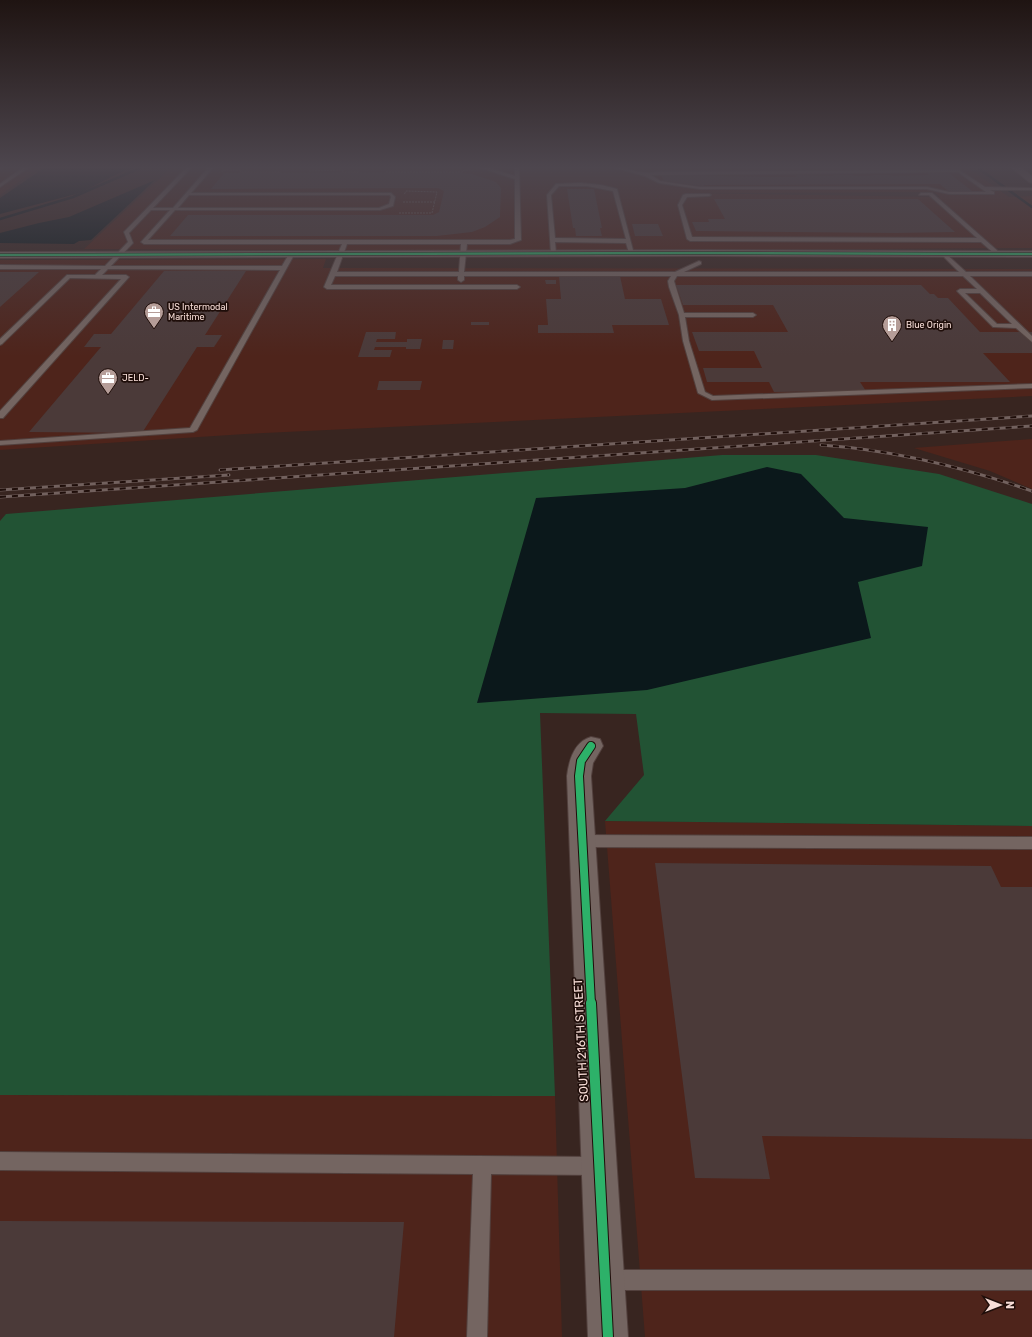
<svg xmlns="http://www.w3.org/2000/svg" width="1032" height="1337" viewBox="0 0 1032 1337" font-family="Rubik,sans-serif">
  <rect width="100%" height="100%" fill="#382520"/>
  <path fill="#4e241b" fill-rule="evenodd" d="M0,168H39L0,195Z
    M171,168H968L1009,197L1032,196V248L539,251L84,249ZM934,192L940,197L683,193Z
    M326,259L323,268L1032,269V396L245,434L0,450V260Z
    M1032,439V489L990,471L914,448Z
    M605,821L1032,826V1337H645Z
    M0,1095L555,1096L562,1337H0Z"/>
  <path fill="#225334" d="M722,455H816L939,474L1032,504V826L605,821L644,775L636,714L540,713L555,1096L0,1095V521L6,514Z"/>
  <path fill="#0b181b" d="M44,168H133L119,173L80,193L0,214V198Z
    M155,180L91,240L79,241L74,244L0,243V233L39,223L69,217Z
    M767,467L801,474L844,518L928,527L922,566L858,582L871,638L647,690L477,703L536,498L685,488Z"/>
  <g fill="none" stroke-linecap="round" stroke-linejoin="round">
    <path stroke="#0b181b" stroke-width="2.5" d="M978,168L1032,207
      M0,219L73,197L140,168"/>
  </g>
  <path fill="#4b3a39" d="M455,172L472,174L496,182L501,188L500,217L485,227L472,232L437,236H170L188,215H433L439,212L444,191L438,188L211,189L224,173Z
    M926,173H949L972,191H948L940,184L705,185L703,186L664,181L661,175L777,177H797L795,175L834,176L833,175H852L854,176H873L871,175H890L892,176L929,175Z
    M567,189H594L602,228H600L602,236H576L575,228H573Z
    M714,199H918L955,232L896,233L696,231L692,222H709L708,219H725Z
    M632,224H658L663,236H635Z
    M164,271H246L205,335H222L214,347H197L142,433L29,432L101,347H84L94,334H111Z
    M0,272H39L0,307Z
    M559,276H620L625,299H661L669,325H612L614,333H538V325H548L546,299H561Z
    M545,280H556V284H546Z
    M676,285H921L930,294H934L938,298H948L980,332H1032V353H983L1010,382H860L866,391L774,392L769,382H707L703,368H762L754,351H699L692,332H788L773,305H683Z
    M471,322H489V325H471Z
    M366,332H396L395,339H377L376,342H407V339H422L420,349H406V347H375L374,350H392L390,357H358Z
    M443,340H454L453,349H442Z
    M379,381H422L420,390H377Z
    M655,863L991,866L1001,887H1032V1139L762,1136L770,1179L695,1178Z
    M0,1221L404,1222L394,1337H0Z"/>
  <g fill="none" stroke-linecap="round" stroke-linejoin="round">
    <g stroke="#52403d" stroke-width="2">
      <path id="lane" d="M0,168H3L0,170Z
        M22,168H28L0,187V184Z
        M186,168H191L153,208H173L208,168H213L191,193H391L395,197L393,206L380,210H175L148,240H510L515,239V179L481,168H489L515,176V168H519L521,240L510,244H467L464,272H675L699,261L701,262V264L684,272H959L942,255V253L944,252L966,272H1032V276H970L1032,336V342L1016,328L993,327L957,291L960,289H977L963,276H677L674,281L684,313H753L756,315L753,317H685L689,341L705,392L713,396L1032,384V388L712,400L698,393L683,341L679,315L669,287L668,281L671,276H464V280L461,282L458,280V276H335L331,285H517L520,287L517,289H327L324,287L342,244H144L141,242L142,241L170,210H151L129,233L133,243L111,266H282L289,254L294,255L197,430L193,432L0,445V441L190,428L280,270L108,269L102,275H126L129,277L3,418H0V411L121,279L70,278L2,344L0,345V339L67,275H95L101,269H0V265L105,266L128,242L124,232ZM189,195H390L391,197L389,204L379,208H178ZM347,244H461L459,272H337ZM965,293H980L1012,324H997Z
        M615,168C629,168 642,175 656,172L959,170L985,187L1032,188V190H990L994,192V194H949L927,189H700L659,183L645,176ZM958,172L986,192H949L927,187H700L660,181L651,175Z
        M580,183L601,185L617,189L634,254L629,253L626,243L555,242L556,253L551,254L547,195L556,184ZM559,186H587L613,191L626,239L555,238L551,195Z
        M921,193H932L1000,253V255H996L981,242L690,241L687,239L678,205L683,195L686,194H709L711,195L709,196L687,197L682,205L692,237L977,238L929,195H919Z
        M582,835L1032,837V849L582,847L577,845L575,841L577,837Z
        M0,1152L595,1157L601,1160L604,1166L601,1172L595,1175L491,1174L487,1337H467L473,1174L0,1170Z
        M611,1270H1032V1290H611L604,1287L601,1280L604,1273Z"/>
    </g>
    <g stroke="#52403d" stroke-width="2">
      <path id="street" d="M591,737L600,739L603,746L593,763L591,776L628,1337H588L567,776C569,760 574,742 591,737Z"/>
    </g>
    <g stroke="#52403d" stroke-width="2">
      <path id="secondary" d="M703,250L1032,251V257L703,256L0,258V252Z"/>
    </g>
    <g stroke="#52403d" stroke-width="2">
      <path id="primary" d="M1012,168H1022L1032,176V183L1029,182Z"/>
    </g>
    <path stroke="#6f605c" stroke-width="1" stroke-dasharray="2 1" stroke-linecap="butt" d="M309,171L343,170L342,172H359
      M222,172L223,170H241L240,172H281
      M386,172H463L464,170H473
      M403,202H435
      M399,213H432L437,192L406,191L404,195"/>
    <use href="#lane" fill="#746561" fill-rule="evenodd"/>
    <use href="#street" fill="#746561" fill-rule="evenodd"/>
    <use href="#secondary" fill="#746561" fill-rule="evenodd"/>
    <use href="#primary" fill="#71605e" fill-rule="evenodd"/>
    <g stroke="#72615e" stroke-width="3">
      <path id="rail" d="M821,445C894,450 963,467 1032,491
        M220,470L1032,416
        M0,490L229,475
        M0,497L1032,426"/>
    </g>
    <use href="#rail" stroke="#1f0e0a" stroke-width="2" stroke-dasharray="6" stroke-linecap="butt"/>
    <g stroke="#1f0e0a" stroke-width="3.5">
      <path id="cycleway-far2" d="M0,255L703,253L1032,254"/>
    </g>
    <g stroke="#1f0e0a" stroke-width="10">
      <path id="cycleway-far1" d="M591,1004L579,776L581,761L591,746"/>
    </g>
    <g stroke="#1f0e0a" stroke-width="12">
      <path id="cycleway" d="M591,1003L608,1337"/>
    </g>
    <use href="#cycleway-far2" stroke="#2db169" stroke-width="2.5"/>
    <use href="#cycleway-far1" stroke="#2db169" stroke-width="8"/>
    <use href="#cycleway" stroke="#2db169" stroke-width="10"/>
  </g>
  <linearGradient id="sky" x2="0" y2="1"><stop stop-color="#1f1412"/><stop offset="0.47" stop-color="#4d464e"/><stop offset="1" stop-color="#4d464e" stop-opacity="0"/></linearGradient>
  <rect width="1032" height="356" fill="url(#sky)"/>
  <defs>
    <g id="office-pin" transform="scale(1)"><path d="M0 17L-7.5 6A9.5 9.5 0 1 1 7.5 6Z" fill="#b59d98" stroke="#1f0e0a"/><path d="M-6-3h4V-5.5h4V-3h4V5H-6ZM-1-4.5V-3h2v-1.5ZM-6 0V1H6V0Z" fill="#fff"/></g>
    <g id="building-pin" transform="scale(1)"><path d="M0 17L-7.5 6A9.5 9.5 0 1 1 7.5 6Z" fill="#b59d98" stroke="#1f0e0a"/><path d="M-4-6H4V6H1V3H-1V6H-4ZM-2.5-4.3h1.7v1.8h-1.7ZM.8-4.3h1.7v1.8H.8ZM-2.5-1h1.7V.8h-1.7ZM.8-1h1.7V.8H.8Z" fill="#fff"/></g>
  </defs>
  <g fill-rule="evenodd">
    <use href="#office-pin" x="154" y="312"/>
    <use href="#building-pin" x="892" y="325"/>
    <use href="#office-pin" x="108" y="378"/>
  </g>
  <g text-anchor="middle" stroke-width="3.5" stroke-linejoin="round" paint-order="stroke">
    <g font-size="9" fill="#f8ded8" stroke="#1f0e0a" text-anchor="start">
      <text x="168" y="310">US Intermodal<tspan x="168" dy="10">Maritime</tspan></text>
      <text x="906" y="328">Blue Origin</text>
      <text x="122" y="381">JELD-</text>
    </g>
    <g font-size="12" fill="#f8ded8" stroke="#1f0e0a">
      <text transform="translate(581 1040) rotate(-93)" y="4">SOUTH 216TH STREET</text>
    </g>
  </g>
  <g transform="translate(1000 1305) rotate(90)" stroke="#1f0e0a" stroke-width="3" paint-order="stroke">
  <path d="M0-3L7 15L0 10L-7 15Z" fill="#f8ded8"/>
  <text y="-6" font-size="11" font-weight="bold" text-anchor="middle" fill="#f8ded8">N</text>
  </g>
</svg>
